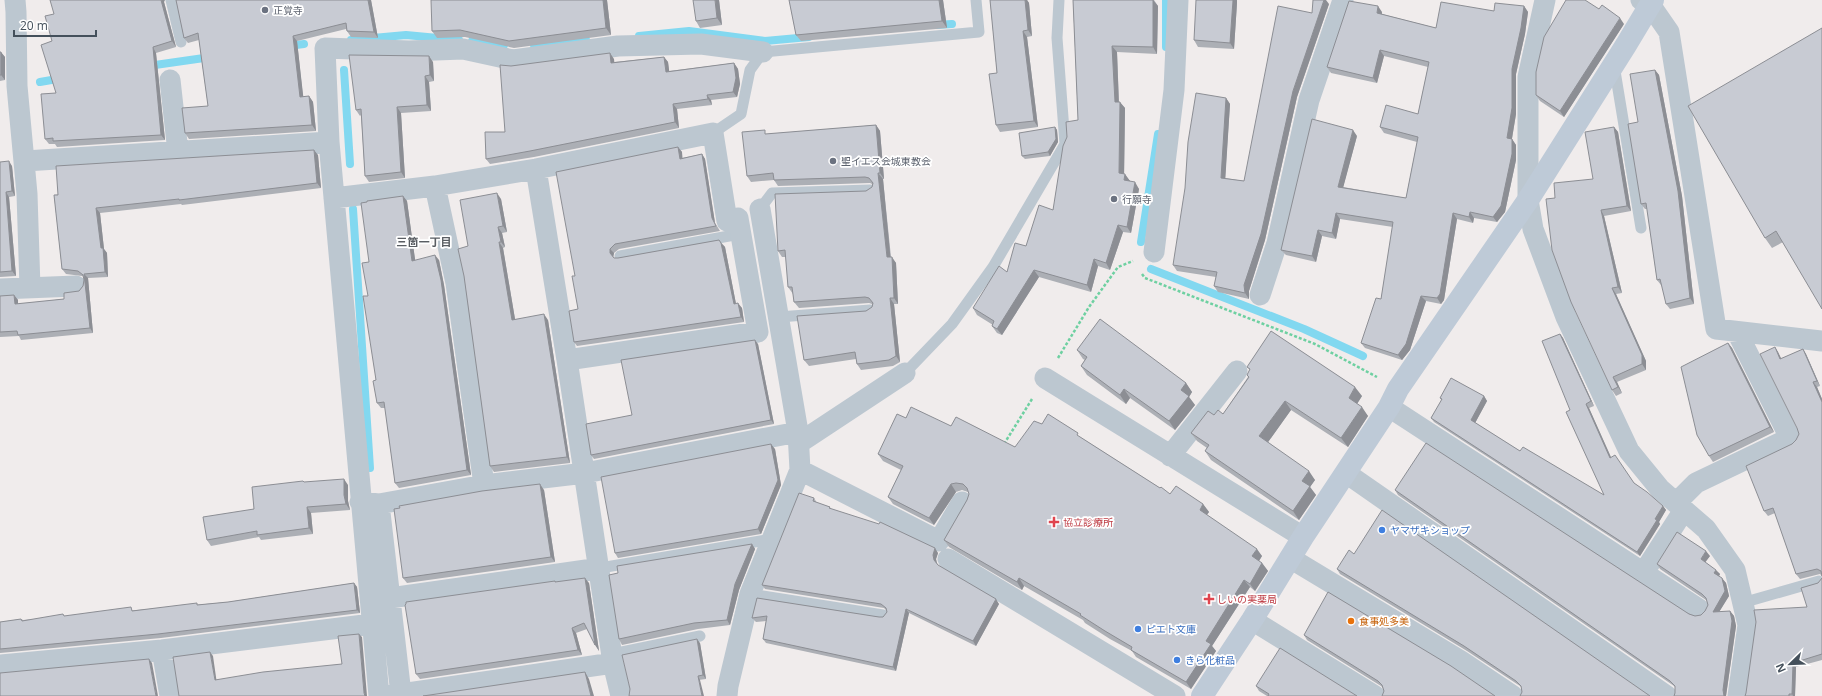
<svg xmlns="http://www.w3.org/2000/svg" width="1822" height="696" viewBox="0 0 1822 696" font-family="'Open Sans','Noto Sans JP',sans-serif">
  <rect width="100%" height="100%" fill="#f0ecec"/>
  <g fill="none" stroke-linecap="round" stroke-linejoin="round">
    <path stroke="#82d8f0" stroke-width="8" d="M936,25L952,24
      M639,36L689,31L765,41L809,37
      M351,40L406,35L459,40
      M472,41L504,45
      M534,45L586,40
      M288,46L304,44
      M1166,47V0
      M148,66L211,57
      M344,70L350,164
      M40,82L63,78
      M353,209L370,468
      M1141,242L1158,134
      M1151,269L1304,329L1363,356"/>
    <path stroke="#6ed0a1" stroke-width="2.5" stroke-dasharray="3 2" stroke-linecap="butt" d="M1142,274L1145,278L1315,344L1377,377
      M1058,358L1089,307L1118,267L1133,261
      M1004,444L1032,399"/>
    <path stroke="#bcc7d0" stroke-width="11" d="M171,0L181,42
      M1614,65L1641,228
      M713,133L741,114L750,70L763,52L979,32L976,0
      M760,209L772,193L870,190
      M620,256L740,234
      M779,317L870,310
      M905,373L952,324L993,267L1065,144L1057,38L1059,0
      M600,568L772,539
      M750,594L883,615
      M1742,603L1819,581
      M612,654L700,636"/>
    <path stroke="#bcc7d0" stroke-width="21" d="M15,0L16,12L17,86L27,194L30,288
      M1545,0L1528,77V200L1533,229L1566,317L1629,451L1660,489L1706,529L1735,570L1748,625L1738,696
      M1641,0L1651,6L1669,32L1716,329L1822,341
      M170,80L178,152
      M25,161L329,142
      M536,169L567,360L613,663L621,696
      M435,186L456,283L484,485
      M334,198L435,186L536,169L713,133L727,221L738,218L758,332L567,360
      M1154,252L1174,90L1178,0
      M0,289L76,286
      M1260,295L1277,243L1309,100L1343,0
      M1045,378L1303,537
      M1389,407L1699,609
      M799,443L905,373
      M1170,456L1237,371
      M800,470L939,541L962,502
      M1346,473L1667,696
      M360,502L379,504L484,485L585,473L798,432
      M1676,503L1696,483L1790,438L1737,332
      M379,504L401,694
      M1290,558L1461,661L1513,696
      M948,559L1175,696
      M1644,572L1684,510
      M390,598L600,568
      M1252,620L1375,696
      M162,650L170,696
      M0,665L162,650L372,624
      M379,696L329,142L325,48L409,51L463,49L513,60L618,46L701,44L763,52
      M387,696L613,663
      M727,696L728,686L750,594L800,470L798,432L760,209"/>
    <path stroke="#becad7" stroke-width="22" d="M1202,696L1252,620L1303,537L1389,407L1398,389L1528,200L1626,45L1653,0"/>
  </g>
  <path fill="#acafb5" d="M176,0H371L378,38L351,37L347,31L346,29L297,41L303,97L309,96L313,102L316,131L189,139L185,133L208,106L199,40L188,43L184,38Z
    M607,0L611,35L514,48L465,37L437,38L432,31Z
    M719,0L722,25L700,28L696,21Z
    M789,0H943L947,28L801,41L796,35Z
    M990,0H1027L1029,3L1032,36L1027,37L1038,127L1000,132L996,125L997,73Z
    M1073,0H1154L1158,6L1157,54L1117,52L1119,102L1125,108L1124,174L1130,181L1139,189L1131,233L1123,232L1110,270L1098,266L1091,292L1039,277L1002,335L997,333L992,326L993,325L977,315L973,308L1007,272L1053,210L1078,120Z
    M164,2L176,47L156,53L165,140L57,147L55,144H49L45,139L56,93L52,41Z
    M1237,3L1234,49L1198,47L1194,40Z
    M1329,4L1297,97L1265,240L1249,291V299L1218,292L1214,286L1216,277L1177,271L1173,265L1226,98L1230,104L1225,178L1244,181L1312,13Z
    M1524,6L1528,12L1525,34L1516,74V114L1512,139L1516,145V160L1505,212L1497,222L1474,218L1473,223L1457,219L1444,300L1441,304L1426,301L1410,350L1402,360L1365,348L1361,343L1381,299L1393,227L1340,219L1336,239L1322,236L1316,262L1286,255L1281,250L1357,136L1343,187L1406,198L1417,142L1384,133L1380,127L1418,114L1428,67L1384,56L1377,83L1331,73L1327,67L1382,12V14L1436,28L1494,11Z
    M1624,24L1564,117L1540,101L1536,95Z
    M1822,28L1783,242L1772,248L1765,238Z
    M0,52L5,57V80L0,81Z
    M664,57L668,62L669,71L734,63L738,69L740,84L737,97L711,100L712,105L677,109L679,128L534,157L490,164L486,159L505,132L511,66L614,59V62Z
    M433,62L434,81L429,82L431,111L401,113L405,178L369,182L365,176L361,115L360,116L356,110Z
    M1655,70L1659,75L1682,196L1694,304L1670,309L1666,304L1662,285H1661L1657,280L1647,209H1645L1641,204L1638,122Z
    M876,125L880,131L884,179H883L891,257L896,263L898,304H894L900,362L893,366L861,370L857,364L856,359L809,366L804,360L866,311L872,307V304L869,303L799,308L794,302L793,294L788,287L786,257H782L778,251L872,187V184L870,183L778,186L774,180L751,182L747,176L768,134Z
    M1055,127L1057,130L1058,142L1050,156L1025,159L1022,156Z
    M1614,127L1618,132L1631,211L1604,216L1622,293L1616,294L1646,361V370L1617,382L1622,393L1616,396L1612,390L1593,179Z
    M678,147L682,152V158L702,154L705,159L715,223L720,231L619,249L614,253L613,257L614,258H618L719,240L725,247L736,304L742,308L744,322L577,346L574,342L578,309L575,276Z
    M318,155L321,188L182,205L181,204L100,213L104,249L107,253L108,277L88,278L93,333L21,340L19,336L0,337V296L14,295L18,300V304L64,299L79,291L83,286L84,280V277L82,276L66,274L62,269L54,195Z
    M0,162L12,166L15,196L9,197L16,276L0,277Z
    M403,196L407,201L415,260H439L444,285L471,475L399,488L395,483L385,408H381L377,403L376,380L368,296L369,262Z
    M501,199L507,232L502,233L505,247L503,248L515,319L548,320L570,463L494,472L490,466L464,276L468,246Z
    M1560,334L1563,338L1594,406L1589,408L1611,457L1634,483L1663,506L1666,510L1659,522L1660,524L1640,556L1434,422L1431,418L1442,401L1440,398L1484,396L1487,401L1475,423L1520,451L1604,495Z
    M1728,343L1732,348L1774,432L1713,462L1709,456Z
    M758,344L774,424L594,459L591,455L632,415Z
    M1775,347L1778,352L1781,359L1803,349L1806,354L1820,386L1817,387L1822,399V576L1820,574L1800,579L1796,574L1775,513L1768,516L1764,511L1792,444L1796,440L1799,434L1797,428Z
    M1077,350L1186,383L1192,392L1189,397L1195,405L1175,430L1130,398L1126,404L1087,375L1081,366L1085,360L1083,359Z
    M1247,367L1362,396L1357,404L1368,416L1348,447L1291,410L1268,442L1315,480L1310,487L1316,495L1299,520L1211,460L1205,451L1207,448L1197,441L1191,433L1214,415L1223,414L1248,377L1247,375L1250,370Z
    M906,418L951,426L1015,447L1080,437L1160,488L1170,494L1203,504L1209,512L1207,515L1262,556L1259,561L1262,563L1268,571L1255,591L1250,587L1212,646L1216,651L1191,689L1136,657L1132,651L1110,639L1085,623L1083,620L1024,586L1022,590L949,547L944,540L967,500L969,494L968,492L962,490L956,492L934,525L893,504L888,497L901,470L883,461L878,454Z
    M775,449L781,485L761,534L618,558L615,553Z
    M303,481L304,482L348,485V501L350,510L311,513L313,534L261,540L259,537L211,546L207,540L254,509Z
    M544,490L555,562L407,583L403,578Z
    M1395,490L1695,616L1701,615L1705,611L1708,605L1706,600L1660,569L1657,564L1710,556L1705,562L1720,574L1719,576L1726,583L1729,596L1719,612L1730,611L1734,616L1736,626L1726,696H1674L1675,693V687L1674,686L1398,495Z
    M814,498L817,503L830,507L831,509L938,553L936,559L937,563L938,565L999,604L976,646L909,613L896,671L766,643L763,639L766,621L756,622L752,618L757,598L879,617H883L887,612L886,610L884,608L765,589L762,585Z
    M752,544L755,549L739,590L730,625L698,629L622,645L619,639L618,573Z
    M1354,554L1650,696L1522,692L1521,687L1520,686L1467,651L1340,574L1337,569Z
    M1822,578V660L1796,667L1795,696H1745L1807,607L1818,583Z
    M555,581L556,582L589,583L599,651L587,629L576,633L582,655L420,679L416,674Z
    M354,583L357,587L360,613L161,638L0,653V622L21,619L23,620L228,602Z
    M1304,635L1451,666L1384,691L1382,687L1381,686L1307,640Z
    M700,643L706,679L630,689Z
    M1256,686L1357,696H1267L1259,691Z"/>
  <path fill="#8c8e94" d="M161,0H165L164,2L176,47L172,41Z
    M368,0H371L378,38L374,32Z
    M603,0H607L611,35L606,28Z
    M715,0H719L722,25L717,18Z
    M939,0H943L947,28L942,21Z
    M1025,0H1027L1029,3L1032,36L1028,30Z
    M1153,0L1158,6L1157,54L1153,47Z
    M1233,0H1237V3L1234,49L1230,43Z
    M1324,0H1326L1329,4L1297,97L1265,240L1249,291V299L1245,293L1244,285L1293,91Z
    M1378,6L1382,12L1381,19L1377,13Z
    M1524,6L1528,12L1525,34L1516,74V114L1511,144L1507,138L1512,69Z
    M1620,18L1624,24L1564,117L1560,111Z
    M1023,31L1027,37L1038,127L1034,121Z
    M293,36L297,41L304,103L300,97Z
    M1112,46L1117,52L1119,108L1115,102Z
    M153,47L156,53L165,140L161,135Z
    M1380,50L1384,56L1377,83L1373,78Z
    M1,52L5,57V80L1,75Z
    M610,53L614,59L615,69L611,63Z
    M429,56L433,62L434,81L430,75Z
    M664,57L668,62L670,77L666,72Z
    M734,63L738,69L740,84L737,97L733,92Z
    M1655,70L1659,75L1682,196L1694,304L1690,298Z
    M425,76L429,82L431,111L427,105Z
    M707,95L711,100L712,105L708,99Z
    M309,96L313,102L316,131L312,125Z
    M1226,98L1230,104L1225,184L1221,178Z
    M1120,102L1125,108L1124,180L1119,173Z
    M673,104L677,109L679,128L675,122Z
    M397,107L401,113L405,178L401,172Z
    M876,125L880,131L884,179L880,173Z
    M1055,127L1057,130L1058,142L1050,156L1048,152Z
    M1614,127L1618,132L1631,211L1627,206Z
    M1353,130L1357,136L1342,192L1338,187Z
    M1512,139L1516,145V160L1505,212L1497,222L1493,217Z
    M678,147L682,152L683,164L680,159Z
    M314,150L318,155L321,188L317,183Z
    M702,154L705,159L715,223L720,231L712,218Z
    M9,161L12,166L15,196L12,191Z
    M878,173L883,179L891,263L887,257Z
    M1125,174L1130,181L1129,186L1124,180Z
    M1135,182L1139,189L1131,233L1127,227Z
    M6,192L9,197L16,276L12,271Z
    M497,193L501,199L507,232L503,226Z
    M403,196L407,201L416,266L412,261Z
    M96,208L100,213L104,249L107,253L108,277L105,272L101,248Z
    M1601,210L1604,216L1622,293L1618,287Z
    M1470,212L1474,218L1473,223L1469,217Z
    M1336,213L1340,219L1336,239L1332,233Z
    M1453,213L1457,219L1444,300L1441,304L1437,298Z
    M1118,225L1123,232L1110,270L1106,263Z
    M498,227L502,233L505,247L501,242Z
    M1318,230L1322,236L1316,262L1312,256Z
    M499,242L503,248L516,325L512,320Z
    M721,243L725,247L737,309L734,304Z
    M610,249L614,253L613,258L610,253Z
    M435,255L439,260L444,285L471,475L467,470Z
    M892,257L896,263L898,304L894,298Z
    M1094,259L1098,266L1091,292L1087,285Z
    M1034,270L1039,277L1002,335L997,329Z
    M84,274L88,278L93,333L90,328Z
    M1612,288L1616,294L1646,361V370L1642,364Z
    M14,295L18,300V309L15,304Z
    M1421,296L1426,301L1410,350L1402,360L1398,355Z
    M890,298L894,304L900,362L896,356Z
    M738,303L742,308L744,322L741,317Z
    M544,314L548,320L570,463L567,457Z
    M1560,334L1563,338L1594,406L1591,401Z
    M755,340L758,344L774,424L771,420Z
    M1728,343L1732,348L1774,432L1770,427Z
    M1775,347L1778,352L1784,364L1780,359Z
    M1803,349L1806,354L1820,386L1817,381Z
    M1613,377L1617,382L1622,393L1618,387Z
    M1813,382L1817,387L1822,399V402Z
    M1186,383L1192,392L1189,397L1195,405L1175,430L1169,421L1181,390Z
    M1355,387L1362,396L1355,407L1349,398Z
    M1124,389L1130,398L1126,404L1120,395Z
    M1484,396L1487,401L1474,425L1471,420Z
    M1285,401L1291,410L1266,445L1259,436Z
    M1586,404L1589,408L1613,462L1610,458Z
    M1362,407L1368,416L1348,447L1341,438Z
    M771,444L775,449L781,485L761,534L758,529Z
    M1309,471L1315,480L1310,487L1316,495L1299,520L1293,511L1302,481Z
    M344,479L348,485V501L350,510L346,504L344,495Z
    M540,484L544,490L555,562L551,557Z
    M951,484L956,492L934,525L929,518Z
    M1203,504L1209,512L1205,517L1200,510Z
    M1663,506L1666,510L1659,522L1660,524L1640,556L1637,552L1655,519Z
    M307,507L311,513L313,534L309,528Z
    M752,544L755,549L739,590L730,625L727,620L735,584Z
    M935,548L938,553L936,559L937,564L934,560L933,555Z
    M1257,549L1262,556L1257,564L1252,556Z
    M1706,551L1710,556L1704,564L1701,559Z
    M1262,563L1268,571L1255,591L1250,584Z
    M1716,570L1720,574L1718,578L1714,573Z
    M585,578L589,583L599,651L595,645Z
    M1019,578L1024,586L1022,590L1017,582Z
    M1722,578L1726,583L1729,596L1716,617L1713,612Z
    M1244,580L1250,587L1212,646L1216,651L1191,689L1186,682L1206,641Z
    M354,583L357,587L360,613L357,610Z
    M996,599L999,604L976,646L973,641Z
    M906,609L909,613L896,671L893,667Z
    M1730,611L1734,616L1736,626L1726,696H1724L1723,690Z
    M572,628L576,633L582,655L578,650Z
    M359,634L362,637L367,696H365L364,693Z
    M697,639L700,643L706,679L703,675Z
    M210,652L213,656L217,684L215,680Z
    M149,659L152,663L158,696H156V695Z
    M1793,663L1796,667L1795,696H1793L1792,694Z
    M585,672L589,679L594,696H591Z
    M698,676L700,680L704,696H702Z"/>
  <path fill="#c8cbd3" stroke="#8c8e94" d="M50,0H161L172,41L153,47L161,135L53,141V138L45,139L41,94L56,93L41,45L52,41L45,16L54,14Z
    M176,0H368L374,32L347,31L346,23L293,36L300,97L309,96L312,125L185,133L182,108L208,106L198,33L184,38Z
    M431,0H603L606,28L509,41L460,30L432,31Z
    M693,0H715L717,18L696,21Z
    M789,0H939L942,21L796,35Z
    M990,0H1025L1028,30L1023,31L1034,121L996,125L989,74L997,73Z
    M1073,0H1153V47L1112,46L1115,102H1120L1119,173L1125,174L1124,180L1135,182L1127,227L1118,225L1106,263L1094,259L1087,285L1034,270L997,329L992,326L994,321L973,308L999,266L1007,272L1015,243L1026,246L1039,205L1053,210L1063,146L1067,137L1066,122L1078,120Z
    M1196,0H1233L1230,43L1194,40Z
    M1313,0H1324L1293,91L1261,234L1244,285L1245,293L1214,286L1217,272L1173,265L1185,188L1188,142L1196,93L1226,98L1221,178L1244,181L1278,6L1312,13Z
    M1566,0H1585L1599,9L1602,5L1620,18L1560,111L1536,95V72L1544,37Z
    M1349,1L1378,6L1377,13L1436,28L1441,2L1494,11L1495,3L1524,6L1521,28L1512,69V108L1507,138L1512,139V154L1501,206L1493,217L1470,212L1469,217L1453,213L1440,294L1437,298L1421,296L1406,344L1398,355L1361,343L1376,298L1381,299L1393,222L1336,213L1332,233L1318,230L1312,256L1281,250L1312,119L1353,130L1338,187L1406,198L1418,137L1380,127L1386,105L1418,114L1429,62L1380,50L1373,78L1327,67Z
    M1822,28V309L1776,231L1765,238L1688,106Z
    M0,52H1V75H0Z
    M610,53L611,63L664,57L666,72L734,63L736,78L733,92L707,95L708,99L673,104L675,122L530,151L486,159L485,132H505L500,65L511,66Z
    M349,55L429,56L430,75L425,76L427,105L397,107L401,172L365,176L361,109L356,110Z
    M1655,70L1678,191L1690,298L1666,304L1660,279L1657,280L1646,203L1641,204L1628,124L1638,122L1630,74Z
    M876,125L880,173H878L887,257H892L894,298H890L896,356L889,360L857,364L855,352L804,360L797,316L866,311L872,307L873,303L869,298L865,297L794,302L792,287H788L785,250L778,251L775,194L866,191L872,187L873,183L869,178L865,177L774,180L773,173L747,176L742,132L765,130V134Z
    M1055,127L1056,139L1048,152L1022,156L1019,133Z
    M1614,127L1627,206L1601,210L1618,287L1612,288L1642,355V364L1613,377L1618,387L1612,390L1571,302L1552,250L1546,199L1555,198L1554,183L1593,179L1585,132Z
    M678,147L680,159L702,154L712,218L716,226L615,244L610,249V253L614,258H618L719,240L721,243L734,304L738,303L741,317L574,342L569,311L578,309L572,276H575L556,172Z
    M314,150L317,183L179,200V199L96,208L101,248H103L105,272L84,274L90,328L18,335L17,331L0,332V296L14,295L15,304L64,299V293L79,291L83,286L84,280L83,275L78,271L62,269L54,195H58L56,166Z
    M9,161L12,191L6,192L12,271L0,272V162Z
    M497,193L503,226L498,227L501,242H499L512,320L544,314L567,457L490,466L464,276L458,249L468,246L460,200Z
    M403,196L412,261L435,255L441,280L467,470L395,483L384,402L377,403L373,381L376,380L363,296H368L362,263L369,262L361,203L367,202V201Z
    M1100,319L1186,383L1181,390L1189,396L1169,421L1124,389L1120,395L1081,366L1087,357L1077,350Z
    M1271,331L1355,387L1349,398L1362,407L1341,438L1285,401L1259,436L1309,471L1302,481L1310,486L1293,511L1205,451L1209,445L1191,433L1208,411L1214,415L1218,410L1223,414L1249,377L1247,375L1250,369L1247,367Z
    M1560,334L1591,401L1586,404L1610,458L1615,455L1634,483L1647,492L1663,506L1655,519L1657,520L1637,552L1431,418L1442,399L1440,398L1451,378L1484,396L1471,420L1520,451L1523,447L1604,495L1566,412L1570,410L1542,341Z
    M755,340L771,420L591,455L586,424L632,415L621,360Z
    M1728,343L1770,427L1709,456L1697,435L1681,367Z
    M1775,347L1780,359L1803,349L1817,381L1813,382L1822,402V576L1821,571L1817,569L1796,574L1773,508L1764,511L1746,466L1792,444L1796,440L1799,434L1797,428L1760,354Z
    M911,407L951,426L956,417L1015,447L1034,421L1042,424L1048,414L1078,433L1077,435L1160,488L1161,487L1170,494L1176,486L1203,504L1200,510L1257,549L1252,556L1262,563L1250,584L1244,580L1206,641L1211,644L1186,682L1131,650L1132,647L1105,631L1080,615L1081,614L1019,578L1017,582L944,540L967,500L969,494L967,488L963,484L956,483L951,484L929,518L888,497L903,466L878,454L897,414L906,418Z
    M1426,443L1689,614L1695,616L1701,615L1705,611L1708,605L1706,598L1702,594L1657,564L1677,532L1706,551L1701,559L1716,570L1714,573L1722,578L1725,591L1713,612L1730,611L1732,621L1723,690L1724,696H1674L1675,693V686L1670,681L1395,490Z
    M771,444L778,480L758,529L615,553L601,477Z
    M344,479V495L346,504L307,507L309,528L257,535V531L207,540L203,517L254,509L252,487L303,481L304,482Z
    M540,484L551,557L403,578L394,509L400,508L399,506L482,491Z
    M799,493L814,498L813,501L830,507L829,508L879,524L880,522L935,548L933,555L934,560L938,565L996,599L973,641L906,609L893,667L763,639L767,616L752,618L757,598L879,617H883L887,612L886,608L881,604L762,585Z
    M1382,510L1650,696H1520L1522,692L1521,686L1516,681L1464,646L1337,569L1349,550L1354,554Z
    M752,544L735,584L727,620L694,623L619,639L609,575L618,573L617,566Z
    M585,578L595,645L584,623L572,628L578,650L416,674L405,605L406,604V602L555,581V582Z
    M1822,578V654L1793,663L1792,694H1789V696H1745L1746,693L1756,622L1754,610L1807,607L1801,588L1818,583Z
    M354,583L357,610L158,634L0,649V622L21,619L22,621L63,614L64,616L131,607L132,611L197,603V605L228,602Z
    M1328,592L1451,666L1495,696H1382L1384,691L1382,685L1378,681L1304,635Z
    M359,634L364,693L365,696H179L173,657L210,652L215,680L263,672L342,664L338,636Z
    M697,639L703,675L698,676L702,696H629L630,689L622,655Z
    M1280,648L1357,696H1268L1269,694L1256,686Z
    M149,659L156,696H0V673Z
    M585,672L591,696H423Z"/>
  <g fill="#6b7280" stroke="#fff" stroke-width="1.5">
    <circle cx="265" cy="10" r="4"/>
    <circle cx="833" cy="161" r="4"/>
    <circle cx="1114" cy="199" r="4"/>
  </g>
  <g fill="#e0444e" stroke="#fff" stroke-width="1.5">
    <path d="M1052 516h4v4h4v4h-4v4h-4v-4h-4v-4h4z"/>
    <path d="M1207 593h4v4h4v4h-4v4h-4v-4h-4v-4h4z"/>
  </g>
  <g fill="#3f7fe0" stroke="#fff" stroke-width="1.5">
    <circle cx="1382" cy="530" r="4"/>
    <circle cx="1138" cy="629" r="4"/>
    <circle cx="1177" cy="660" r="4"/>
  </g>
  <circle fill="#e8710a" stroke="#fff" stroke-width="1.5" cx="1351" cy="621" r="4"/>
  <g text-anchor="middle" stroke-width="3.5" stroke-linejoin="round" paint-order="stroke">
    <g font-size="10" fill="#5b616d" stroke="#fff" text-anchor="start">
      <text x="273" y="14">正覚寺</text>
      <text x="841" y="165">聖イエス会城東教会</text>
      <text x="1122" y="203">行願寺</text>
    </g>
    <g font-size="10" fill="#be3a42" stroke="#fff" text-anchor="start">
      <text x="1063" y="526">協立診療所</text>
      <text x="1217" y="603">しいの実薬局</text>
    </g>
    <g font-size="10" fill="#366cbe" stroke="#fff" text-anchor="start">
      <text x="1390" y="534">ヤマザキショップ</text>
      <text x="1146" y="633">ピエト文庫</text>
      <text x="1185" y="664">きら化粧品</text>
    </g>
    <g font-size="10" fill="#c56008" stroke="#fff" text-anchor="start">
      <text x="1359" y="625">食事処多美</text>
    </g>
    <g font-size="11" font-weight="bold" fill="#595d62" stroke="#fff">
      <text x="424" y="246">三箇一丁目</text>
    </g>
  </g>
  <g transform="translate(1790 664) rotate(247)" stroke="#ffffff" stroke-width="3" paint-order="stroke">
  <path d="M0-3L7 15L0 10L-7 15Z" fill="#44505b"/>
  <text y="-6" font-size="11" font-weight="bold" text-anchor="middle" fill="#44505b">N</text>
  </g>
  <path d="M14 30v6h82v-6" fill="none" stroke="#44505b" stroke-width="2"/>
  <text x="20" y="30" font-size="12" fill="#44505b" stroke="#ffffff" stroke-width="3" paint-order="stroke">20 m</text>
</svg>
